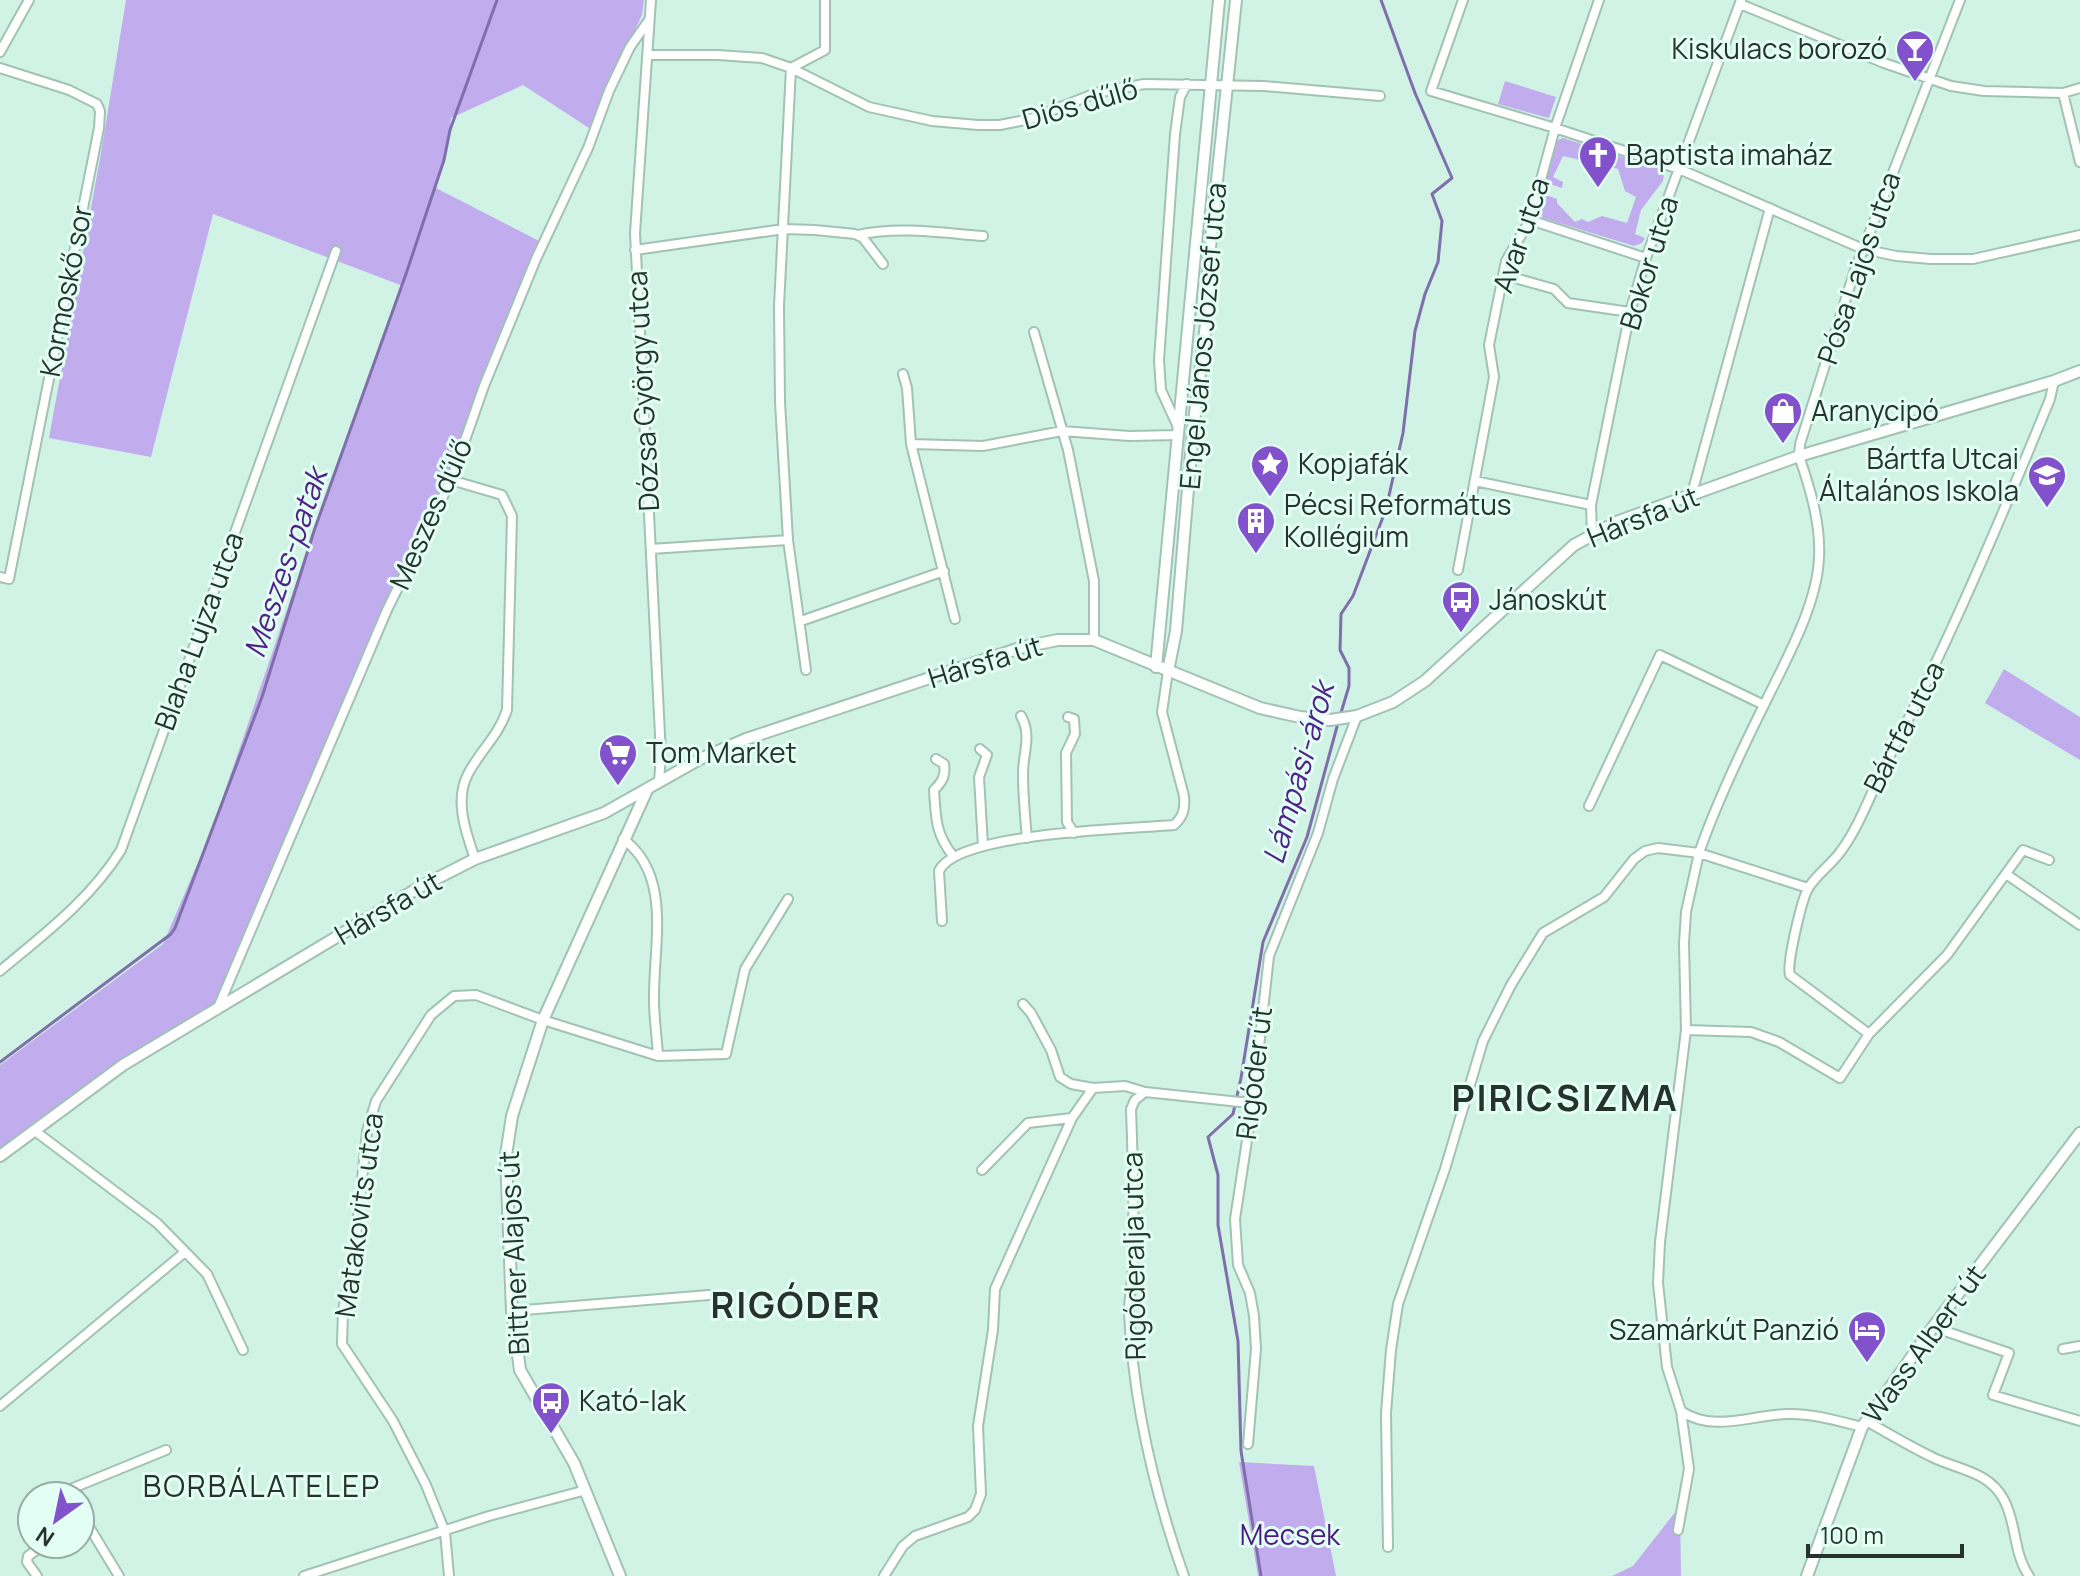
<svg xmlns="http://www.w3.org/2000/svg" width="2080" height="1576" viewBox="0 0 2080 1576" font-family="Manrope,sans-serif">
  <rect width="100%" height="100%" fill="#d0f3e6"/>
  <path fill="#c1adee" d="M126,0H644L642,15L589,128L523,85L451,118L448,143L436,188L539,241L451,480L212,1009L0,1152V1065L163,944L211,832L326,495L403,286L213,214L151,457L49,438L101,153Z
    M1505,81L1556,97L1549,118L1498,104Z
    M1563,138L1660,169L1664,174L1663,181L1641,210L1635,234L1645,238L1642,243L1634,246L1543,218L1539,208L1543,194L1557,199V203L1575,222L1582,219L1588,222L1602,216L1627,223L1636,197L1625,191L1618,169L1563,156L1553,177L1563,182L1562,188L1544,182L1555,141Z
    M2004,669L2080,717V760L1985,703Z
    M1239,1462L1314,1466L1336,1576H1258Z
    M1680,1506L1681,1576H1612L1633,1566Z"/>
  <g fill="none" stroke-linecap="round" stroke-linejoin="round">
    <path stroke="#7f6faa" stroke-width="3" d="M1340,716L1349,686V668L1340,650L1341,614L1353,596L1386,509L1403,433L1415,331L1425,294L1438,262L1442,221L1432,194L1452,178L1415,93L1381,0
      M0,1062L171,934L175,928L262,697L314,531L406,274L444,160L450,130L497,0
      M1261,1576L1241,1451L1238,1341L1218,1225V1175L1208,1137L1233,1114L1241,1078L1263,942L1307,837L1338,723"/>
    <g stroke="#a1c2b5" stroke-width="12">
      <path id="minor" d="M651,0L635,233L661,755L659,782
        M1463,0L1431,91L1555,128L1679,169L1863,249L1896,256L1931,259H1973L2080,235
        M1740,4L1884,63L1951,86L1984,91L2026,92L2063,93L2080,88
        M0,52L29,0
        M648,55H718L762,58L791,68L825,50V0
        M0,68L69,90L97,104L100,111L99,128L9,579L0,577
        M2063,93L2080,162
        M1530,220L1646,258
        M858,235C898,226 942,233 983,236
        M635,250L784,229L815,230L855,234L863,238L883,264
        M1504,275L1554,289L1568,303L1630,312
        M1034,332L1068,450L1094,581V640
        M903,374L907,388L911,444L955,619
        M1178,427L1161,390L1159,360L1175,134L1180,97L1187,84
        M911,444L983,446L1062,431L1129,436L1178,435
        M451,480L502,495L512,516L507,710C499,735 480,751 468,774C454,800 466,833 475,859
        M1475,481L1591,505
        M1691,497L1770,208
        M1592,535L1591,505L1630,312L1646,258L1741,0
        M651,549L788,540
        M1458,570L1494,377L1489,345L1506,261L1530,220L1555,128L1599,0
        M801,621L944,571
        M806,670L788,540L780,402L779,306L791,68L869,107L932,121L978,125H1000L1030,119L1096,93L1144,84L1264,86L1380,96
        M1021,716C1032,736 1023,753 1023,773C1023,795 1025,817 1027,838
        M1068,717L1074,719L1075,734L1066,753L1067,822L1074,833
        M980,749L987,755L979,777L983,846
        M936,759L944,764C946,776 942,782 934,790C936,818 935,833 953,856
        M1589,806L1660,655L1764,705
        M623,839C673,875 653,947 654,1000C654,1019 657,1037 658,1056L726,1054L745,969L788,899
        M2006,874L2080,925
        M1808,888L1699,853L1686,912L1684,943L1686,1030L1660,1242L1658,1283L1667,1367L1681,1411C1713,1433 1751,1415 1787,1414C1812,1413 1838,1421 1862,1427
        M942,921L939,871C957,832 1130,829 1174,825C1184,816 1185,808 1184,796L1162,712L1168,671
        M0,971C44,934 90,900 121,850L336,251
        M1023,1004L1031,1013L1051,1050L1060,1077L1071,1084L1093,1088L1125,1086L1145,1092
        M217,1010L387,610L451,480L484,386L536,259L588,148L609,91L630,47L649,20
        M1686,1030L1751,1032L1779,1042L1840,1078L1869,1034L1947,955L2023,850L2049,860
        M1869,1034L1790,975C1786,966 1802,897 1809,887C1817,874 1832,864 1841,851C1861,824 1872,789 1888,759C1949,642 2000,521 2050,399L2054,381
        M35,1131L157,1223L207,1274L243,1350
        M982,1170L1028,1123L1072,1118L1093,1088
        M512,1311L709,1295
        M1933,1327L2009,1353L1993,1395L2080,1421
        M2063,1349L2080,1346
        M0,1406L185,1252
        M1866,1421C1888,1433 1909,1446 1932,1457C1958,1470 1989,1471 2004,1500C2017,1524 2013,1553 2029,1576
        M1248,1444L1256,1349L1254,1316L1250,1293L1238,1265L1235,1219L1253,1101L1269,956L1318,833L1333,779L1357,716
        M71,1496L73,1488L166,1450
        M80,1512L119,1576
        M1678,1530L1689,1469L1681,1411
        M1388,1547L1386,1413L1391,1350L1398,1304L1445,1169L1483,1041L1511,985L1543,933L1604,897L1634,859L1645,851L1658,848L1699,853C1717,801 1741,751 1766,701C1786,660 1817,605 1819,558C1821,524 1810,488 1799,456L1800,444L1854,273L1960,0
        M37,1576L27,1562L28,1556L45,1544
        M304,1576L489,1516L586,1490
        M449,1576L445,1532L426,1485L393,1421L342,1344L343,1311L356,1237L367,1131L376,1101L431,1015L454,996L476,995L543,1020L658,1056
        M884,1576L903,1546L915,1536L968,1517L975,1510L981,1494L978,1426L993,1330L995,1289L1072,1118
        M1184,1576C1154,1491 1133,1402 1129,1312C1129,1296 1133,1279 1133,1263C1134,1212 1133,1160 1131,1109L1135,1100L1145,1092L1240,1102L1253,1101"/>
    </g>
    <g stroke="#a1c2b5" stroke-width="14">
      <path id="tertiary" d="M1156,667L1219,0
        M1168,671L1176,631L1193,430L1206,324L1209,257L1236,0
        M0,1156L123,1065L420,887L475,859L604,813L700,759L746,739L1023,647L1058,640H1094L1260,708L1300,717L1330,720L1357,716L1393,702L1425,681L1574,545L1619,521L1799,456L2054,381L2080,371
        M620,1576L574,1463L520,1370L512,1311L506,1155L512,1116L543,1020L647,790
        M1807,1576L1862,1427L1933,1327L2080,1133"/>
    </g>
    <use href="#minor" stroke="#fff" stroke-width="8"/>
    <use href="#tertiary" stroke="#fff" stroke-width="10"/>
  </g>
  <defs>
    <g id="bar-pin" transform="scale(2)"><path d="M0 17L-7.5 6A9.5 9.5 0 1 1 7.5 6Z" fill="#8152cb" stroke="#e3fef4"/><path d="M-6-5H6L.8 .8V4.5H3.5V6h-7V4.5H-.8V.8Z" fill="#fff"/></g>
    <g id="church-pin" transform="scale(2)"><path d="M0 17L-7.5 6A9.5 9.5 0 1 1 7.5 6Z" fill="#8152cb" stroke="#e3fef4"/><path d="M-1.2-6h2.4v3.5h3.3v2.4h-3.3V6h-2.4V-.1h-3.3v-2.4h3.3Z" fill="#fff"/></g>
    <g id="shop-pin" transform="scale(2)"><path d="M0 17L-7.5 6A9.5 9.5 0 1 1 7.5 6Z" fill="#8152cb" stroke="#e3fef4"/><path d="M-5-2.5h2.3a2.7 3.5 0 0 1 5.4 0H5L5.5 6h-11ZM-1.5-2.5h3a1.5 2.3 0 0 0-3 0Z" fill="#fff"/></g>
    <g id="sight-pin" transform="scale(2)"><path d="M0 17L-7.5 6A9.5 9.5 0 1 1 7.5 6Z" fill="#8152cb" stroke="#e3fef4"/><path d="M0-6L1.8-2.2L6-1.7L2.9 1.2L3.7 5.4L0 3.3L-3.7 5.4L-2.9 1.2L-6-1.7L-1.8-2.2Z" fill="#fff"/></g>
    <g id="school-pin" transform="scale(2)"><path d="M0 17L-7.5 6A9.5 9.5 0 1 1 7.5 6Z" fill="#8152cb" stroke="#e3fef4"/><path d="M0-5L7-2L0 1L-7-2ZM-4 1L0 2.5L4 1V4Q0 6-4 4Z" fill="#fff"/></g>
    <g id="building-pin" transform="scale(2)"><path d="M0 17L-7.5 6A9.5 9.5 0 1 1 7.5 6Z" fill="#8152cb" stroke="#e3fef4"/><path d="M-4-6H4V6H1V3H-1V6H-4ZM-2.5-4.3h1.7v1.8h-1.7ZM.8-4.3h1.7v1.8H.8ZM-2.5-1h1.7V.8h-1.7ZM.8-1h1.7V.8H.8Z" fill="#fff"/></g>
    <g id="bus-pin" transform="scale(2)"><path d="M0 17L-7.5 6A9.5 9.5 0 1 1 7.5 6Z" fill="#8152cb" stroke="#e3fef4"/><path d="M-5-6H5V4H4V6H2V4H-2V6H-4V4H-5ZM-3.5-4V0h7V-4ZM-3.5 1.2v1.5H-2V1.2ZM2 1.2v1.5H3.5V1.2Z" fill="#fff"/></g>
    <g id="supermarket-pin" transform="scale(2)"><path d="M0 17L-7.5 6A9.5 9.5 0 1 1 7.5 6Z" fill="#8152cb" stroke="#e3fef4"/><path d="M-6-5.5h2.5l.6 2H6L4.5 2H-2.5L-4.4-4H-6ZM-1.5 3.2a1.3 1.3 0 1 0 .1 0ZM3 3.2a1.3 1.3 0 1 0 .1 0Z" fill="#fff"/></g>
    <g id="hotel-pin" transform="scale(2)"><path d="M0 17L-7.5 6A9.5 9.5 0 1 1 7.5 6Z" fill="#8152cb" stroke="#e3fef4"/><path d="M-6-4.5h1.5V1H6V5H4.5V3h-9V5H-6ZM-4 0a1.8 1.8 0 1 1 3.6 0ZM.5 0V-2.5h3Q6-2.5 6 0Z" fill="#fff"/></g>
  </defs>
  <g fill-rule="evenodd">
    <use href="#bar-pin" x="1915" y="49"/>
    <use href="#church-pin" x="1598" y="155"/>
    <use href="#shop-pin" x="1783" y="411"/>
    <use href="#sight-pin" x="1270" y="464"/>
    <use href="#school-pin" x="2047" y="475"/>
    <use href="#building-pin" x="1256" y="521"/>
    <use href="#bus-pin" x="1461" y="600"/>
    <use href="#supermarket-pin" x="618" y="753"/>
    <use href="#hotel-pin" x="1867" y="1330"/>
    <use href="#bus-pin" x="551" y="1401"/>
  </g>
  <g text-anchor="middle" stroke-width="6" stroke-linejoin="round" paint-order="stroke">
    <g font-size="28" fill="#25322d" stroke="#e3fef4" text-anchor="start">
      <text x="1887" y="59" text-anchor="end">Kiskulacs borozó</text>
      <text x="1626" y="165">Baptista imaház</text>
      <text x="1811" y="421">Aranycipó</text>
      <text x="2019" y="469" text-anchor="end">Bártfa Utcai<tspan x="2019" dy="32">Általános Iskola</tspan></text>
      <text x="1298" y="474">Kopjafák</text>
      <text x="1284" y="515">Pécsi Református<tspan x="1284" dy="32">Kollégium</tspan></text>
      <text x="1489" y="610">Jánoskút</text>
      <text x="646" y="763">Tom Market</text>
      <text x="1839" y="1340" text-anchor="end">Szamárkút Panzió</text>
      <text x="579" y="1411">Kató-lak</text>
    </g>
    <g font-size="28" fill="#25322d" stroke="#e3fef4">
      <text transform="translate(1080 104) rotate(-16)" y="10">Diós dűlő</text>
      <text transform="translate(1521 235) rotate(-71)" y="10">Avar utca</text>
      <text transform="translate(1649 263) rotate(-73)" y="10">Bokor utca</text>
      <text transform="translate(1859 268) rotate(-71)" y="10">Pósa Lajos utca</text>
      <text transform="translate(66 291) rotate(-79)" y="10">Kormoskő sor</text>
      <text transform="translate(1203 336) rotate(-85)" y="10">Engel János József utca</text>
      <text transform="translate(643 391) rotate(-93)" y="10">Dózsa György utca</text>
      <text transform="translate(431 514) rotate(-66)" y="10">Meszes dűlő</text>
      <text transform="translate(1643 517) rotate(-22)" y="10">Hársfa út</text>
      <text transform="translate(199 631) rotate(-70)" y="10">Blaha Lujza utca</text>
      <text transform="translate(985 662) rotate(-17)" y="10">Hársfa út</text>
      <text transform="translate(1904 727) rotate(-63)" y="10">Bártfa utca</text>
      <text transform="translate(388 908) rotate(-30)" y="10">Hársfa út</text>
      <text transform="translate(1254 1073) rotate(-83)" y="10">Rigóder út</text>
      <text transform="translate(359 1215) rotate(-82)" y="10">Matakovits utca</text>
      <text transform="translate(514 1253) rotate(-93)" y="10">Bittner Alajos út</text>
      <text transform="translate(1134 1256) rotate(-91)" y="10">Rigóderalja utca</text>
      <text transform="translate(1924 1344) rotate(-54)" y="10">Wass Albert út</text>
    </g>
    <g font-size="28" fill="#491b82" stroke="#e3fef4">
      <text x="1290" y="1545">Mecsek</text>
    </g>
    <g font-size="30" font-style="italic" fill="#4e2288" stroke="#e3fef4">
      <text transform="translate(286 563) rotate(-71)" y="10">Meszes-patak</text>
      <text transform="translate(1299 773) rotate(-74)" y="10">Lámpási-árok</text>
    </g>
    <g font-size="30" letter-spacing="2" fill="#25322d" stroke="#e3fef4">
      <text x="262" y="1497">BORBÁLATELEP</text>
    </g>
    <g font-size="36" font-weight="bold" letter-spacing="2" fill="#25322d" stroke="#e3fef4">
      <text x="1565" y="1111">PIRICSIZMA</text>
      <text x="796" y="1318">RIGÓDER</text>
    </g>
  </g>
  <g transform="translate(56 1520) rotate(213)"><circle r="38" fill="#e3fef4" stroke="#97aca4" stroke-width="2"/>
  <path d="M0-6L14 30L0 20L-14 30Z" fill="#8152cb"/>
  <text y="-12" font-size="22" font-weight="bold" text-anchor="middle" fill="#25322d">N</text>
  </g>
  <path d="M1808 1544v12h154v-12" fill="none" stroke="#25322d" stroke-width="4"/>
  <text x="1820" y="1544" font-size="24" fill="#25322d" stroke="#e3fef4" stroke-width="6" paint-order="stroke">100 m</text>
</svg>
